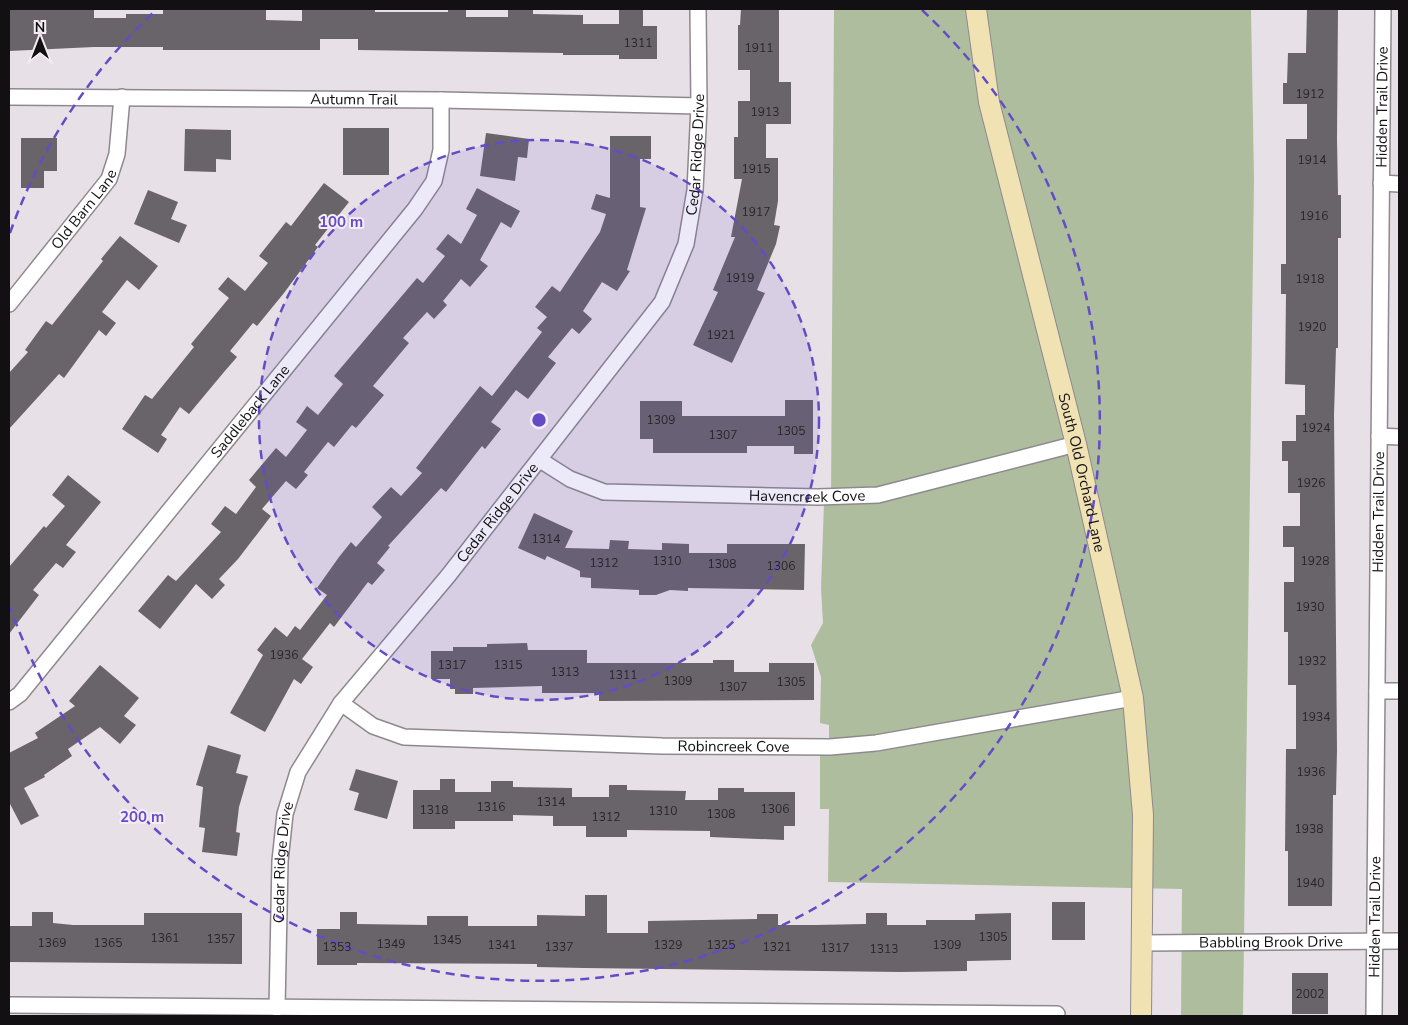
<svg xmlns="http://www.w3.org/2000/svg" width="1408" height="1025" viewBox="0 0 1408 1025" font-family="'Nunito Sans',sans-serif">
  <rect width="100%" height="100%" fill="#e7e1e7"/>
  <path fill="#aebd9e" d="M834,9H1251L1254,179L1243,1016H1181L1182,889L828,882L829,809H820V753H829V725L820,723L821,677L811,645L823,623L821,588L824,503H831Z"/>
  <path fill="#696469" d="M9,9H94V18H126V14H163V9H266V20L302,21V9H375V12H448V9H466V17H508V9H533V14L583,15V24H619V9H643V26H657V59H619V55H563V53L358,50V39H320V50H163V47H94L9,51Z
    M741,9H779V82H791V124H766V158H778V201L774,225L780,226L776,244L757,290L765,293L732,363L693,345L718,292L713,290L735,237H731L742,179H734V137H738V101H750V70H738V25H740Z
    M1307,9H1338L1337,139L1338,195H1341V238H1338V348H1336L1334,415L1337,750L1336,795H1333L1332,906H1288V851H1285L1286,749H1296V685H1288V632H1284V582H1294V547H1283V526H1300V493H1288V461H1282V441H1296V415H1305V385L1285,384L1286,294H1281V264H1286V139H1307V104H1283V83H1287L1288,53H1306Z
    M343,128H389V175H343Z
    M185,129L231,130V160L216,159V172L184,171Z
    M486,133L529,139L527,158L518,157L515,181L480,176Z
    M610,136H651V159H640V207L646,208L627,270L630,271L617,291L602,282L583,311L592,319L579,334L572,328L548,357L556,363L528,399L516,390L491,422L501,429L485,449L482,446L446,492L441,488L388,546L390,547L377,563L385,570L372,585L368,582L334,627L330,623L302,659L313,667L301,684L294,679L265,732L230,713L263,655L257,650L275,627L287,637L295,626L300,630L327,595L317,588L339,557L351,542L356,547L382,517L372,507L391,487L401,496L422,473L416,468L480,386L492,396L542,332L537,328L547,317L535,307L552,286L560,292L600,232L606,214L591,209L596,194L610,198Z
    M21,138H57V171H44V188H21Z
    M324,183L349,202L315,245L318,247L284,293L257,326L253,323L230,351L237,357L224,372L189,414L180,407L161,435L167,439L158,453L122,429L145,395L152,399L194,347L191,344L229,298L218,289L228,277L245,291L268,263L259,256L286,222L291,226Z
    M477,188L520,211L511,228L501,222L480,260L488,266L470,287L461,279L443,301L447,305L434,319L427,312L403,338L409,343L373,386L384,395L356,428L352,425L334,447L328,442L304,472L308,475L296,489L286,481L262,509L271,516L238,559L219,579L225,585L212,599L196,584L160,629L138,611L168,575L176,581L221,532L211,524L225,506L236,514L256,487L249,480L276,448L286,457L307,430L296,422L307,406L318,415L343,384L334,376L417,278L423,283L445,256L436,249L448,234L461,244L477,215L466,209Z
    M148,190L178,202L171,219L187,225L179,243L134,224Z
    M120,236L158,266L139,290L127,280L102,312L116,323L106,336L99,330L64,378L59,374L9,429V373L28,352L25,350L46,321L52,325L103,261L101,259Z
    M785,400H813V454H794V446H747V453H653V439H640V401H682V416H785Z
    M68,475L101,502L66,545L76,552L63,568L56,563L33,590L39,595L9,634V567L44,526L46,528L65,506L52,495Z
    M534,513L573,531L565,548L609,549L610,540L629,541L628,549L662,550V543L689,544V553H727V544H805L804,590L688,588V591L670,590L656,595H639V590L591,588V578L580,577V571L547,556L545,560L518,548Z
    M527,643L528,650H587V663H713V660H734V672H769V663H814V700L599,701V693H542V686L473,688V694H455V689H450V679H431V651H453V647H487V644Z
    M100,665L139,698L124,716L136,725L120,744L100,727L68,749L72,756L44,775L45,777L24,788L39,816L21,825L9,802V753L38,738L35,733L75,706L69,701Z
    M208,745L241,755L236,773L248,776L239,807L236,832L240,833L237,856L202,852L205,828L199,827L203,787L196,785Z
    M356,769L398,781L387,819L354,810L359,793L349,790Z
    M440,779H455V792H491V781H513V787L572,788V797H609V785H627V790L686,791L685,800H718V788H744V792H795V826H784V840L710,837V831L627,830V837H586V826H553V816L513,815V821H455V829H413V790H440Z
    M585,895H607V933H648V921L757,919V914H778V925H815L866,924V913H887V925H926V920H975V914L1011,913V960L967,961V971L901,972L584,968L537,967V964L357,963V965H317V929H340V912H357V924L427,925V916H468V926H537V915L585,916Z
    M1052,902H1085V940H1052Z
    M32,912H53V923L73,925H144V913H242V964L9,962V926H32Z
    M1292,973H1328V1014H1292Z"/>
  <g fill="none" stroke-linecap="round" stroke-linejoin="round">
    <g stroke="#8e898e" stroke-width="18">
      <g id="street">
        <path id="s1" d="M9,97L441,100L699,106"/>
        <path d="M1381,183L1399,184"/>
        <path id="s2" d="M9,304L109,179L117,154L122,97"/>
        <path d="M1379,436L1399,437"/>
        <path id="s3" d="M540,460L570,479L604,492L818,497L878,495L1076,444"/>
        <path d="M1377,691H1399"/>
        <path id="s4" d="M9,702L20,694L415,209L434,181L441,150V100"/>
        <path id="s5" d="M341,703L373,726L404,737L662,746L830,747L876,743L1133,698"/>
        <path id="s6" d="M1142,943L1399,941"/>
        <path d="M9,1005L1057,1014"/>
        <path id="s7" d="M277,1008L280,861L285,814L298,772L341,703L448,576L662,302L686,244L695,190L699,106L698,9"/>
        <path id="s8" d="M1374,1016L1383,9"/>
      </g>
    </g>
    <g stroke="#8e898e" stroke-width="22">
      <g id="secondary">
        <path id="s9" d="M976,9L989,102L1076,444L1133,698L1143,815L1141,1016"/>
      </g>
    </g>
    <use href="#street" stroke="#fff" stroke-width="15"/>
    <use href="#secondary" stroke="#f1e2b4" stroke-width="20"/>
  </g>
  <circle cx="539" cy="420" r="280" fill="#634dc6" fill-opacity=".12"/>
  <g fill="none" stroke="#634dc6" stroke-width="2.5" stroke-dasharray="9 6">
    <circle cx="539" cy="420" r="280"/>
    <path d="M10 233A561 561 0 0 1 156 10M922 10A561 561 0 1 1 10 607"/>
  </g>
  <g text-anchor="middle" stroke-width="4" stroke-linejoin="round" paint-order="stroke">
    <g font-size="12" fill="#282528">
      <text x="638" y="47">1311</text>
      <text x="759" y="52">1911</text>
      <text x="1310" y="98">1912</text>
      <text x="765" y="116">1913</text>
      <text x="1312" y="164">1914</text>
      <text x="756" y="173">1915</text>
      <text x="756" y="216">1917</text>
      <text x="1314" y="220">1916</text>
      <text x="740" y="282">1919</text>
      <text x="1310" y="283">1918</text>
      <text x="1312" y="331">1920</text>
      <text x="721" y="339">1921</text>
      <text x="661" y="424">1309</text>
      <text x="1316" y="432">1924</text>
      <text x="791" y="435">1305</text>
      <text x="723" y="439">1307</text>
      <text x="1311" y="487">1926</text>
      <text x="546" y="543">1314</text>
      <text x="667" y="565">1310</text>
      <text x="1315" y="565">1928</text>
      <text x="604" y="567">1312</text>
      <text x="722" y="568">1308</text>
      <text x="781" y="570">1306</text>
      <text x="1310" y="611">1930</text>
      <text x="284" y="659">1936</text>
      <text x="1312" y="665">1932</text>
      <text x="452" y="669">1317</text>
      <text x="508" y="669">1315</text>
      <text x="565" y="676">1313</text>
      <text x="623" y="679">1311</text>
      <text x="678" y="685">1309</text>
      <text x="791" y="686">1305</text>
      <text x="733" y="691">1307</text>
      <text x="1316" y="721">1934</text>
      <text x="1311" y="776">1936</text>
      <text x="551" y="806">1314</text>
      <text x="491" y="811">1316</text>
      <text x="775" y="813">1306</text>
      <text x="434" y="814">1318</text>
      <text x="663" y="815">1310</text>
      <text x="721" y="818">1308</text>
      <text x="606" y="821">1312</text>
      <text x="1309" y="833">1938</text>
      <text x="1310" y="887">1940</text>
      <text x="993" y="941">1305</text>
      <text x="165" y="942">1361</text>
      <text x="221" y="943">1357</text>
      <text x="447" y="944">1345</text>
      <text x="52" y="947">1369</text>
      <text x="108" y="947">1365</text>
      <text x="391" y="948">1349</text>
      <text x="502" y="949">1341</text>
      <text x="668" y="949">1329</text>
      <text x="721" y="949">1325</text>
      <text x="947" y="949">1309</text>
      <text x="337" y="951">1353</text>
      <text x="559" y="951">1337</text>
      <text x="777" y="951">1321</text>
      <text x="835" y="952">1317</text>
      <text x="884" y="953">1313</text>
      <text x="1310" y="998">2002</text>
    </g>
    <g font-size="15" fill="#121012" stroke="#f4eef4">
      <text dy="5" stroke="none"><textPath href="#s1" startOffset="345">Autumn Trail</textPath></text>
      <text dy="5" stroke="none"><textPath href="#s8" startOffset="909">Hidden Trail Drive</textPath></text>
      <text dy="5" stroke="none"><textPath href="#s7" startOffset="986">Cedar Ridge Drive</textPath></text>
      <text dy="5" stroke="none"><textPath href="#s2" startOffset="121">Old Barn Lane</textPath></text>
      <text dy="5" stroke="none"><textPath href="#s4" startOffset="378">Saddleback Lane</textPath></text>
      <text dy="5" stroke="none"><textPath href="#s9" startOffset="476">South Old Orchard Lane</textPath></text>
      <text dy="5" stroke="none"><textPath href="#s3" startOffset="275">Havencreek Cove</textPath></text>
      <text dy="5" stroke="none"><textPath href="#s7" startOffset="566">Cedar Ridge Drive</textPath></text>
      <text dy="5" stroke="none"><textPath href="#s8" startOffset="504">Hidden Trail Drive</textPath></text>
      <text dy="5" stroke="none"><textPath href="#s5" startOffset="402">Robincreek Cove</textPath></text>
      <text dy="5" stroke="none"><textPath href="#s7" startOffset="146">Cedar Ridge Drive</textPath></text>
      <text dy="5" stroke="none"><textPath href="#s8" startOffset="99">Hidden Trail Drive</textPath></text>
      <text dy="5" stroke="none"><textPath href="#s6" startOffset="129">Babbling Brook Drive</textPath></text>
    </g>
  </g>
  <circle cx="539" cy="420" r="8" fill="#634dc6" stroke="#f4eef4" stroke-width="2.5"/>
  <g font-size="15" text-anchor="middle" font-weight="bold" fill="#634dc6" stroke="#f4eef4" stroke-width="4" stroke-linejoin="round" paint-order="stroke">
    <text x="341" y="227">100 m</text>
    <text x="142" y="822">200 m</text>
  </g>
  <rect width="1408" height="1025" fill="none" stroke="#121012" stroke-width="20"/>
  <g transform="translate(40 40)" stroke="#f4eef4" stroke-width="4" paint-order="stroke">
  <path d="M0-4L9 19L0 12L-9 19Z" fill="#121012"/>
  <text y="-8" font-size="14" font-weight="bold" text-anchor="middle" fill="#121012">N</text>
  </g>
</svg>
